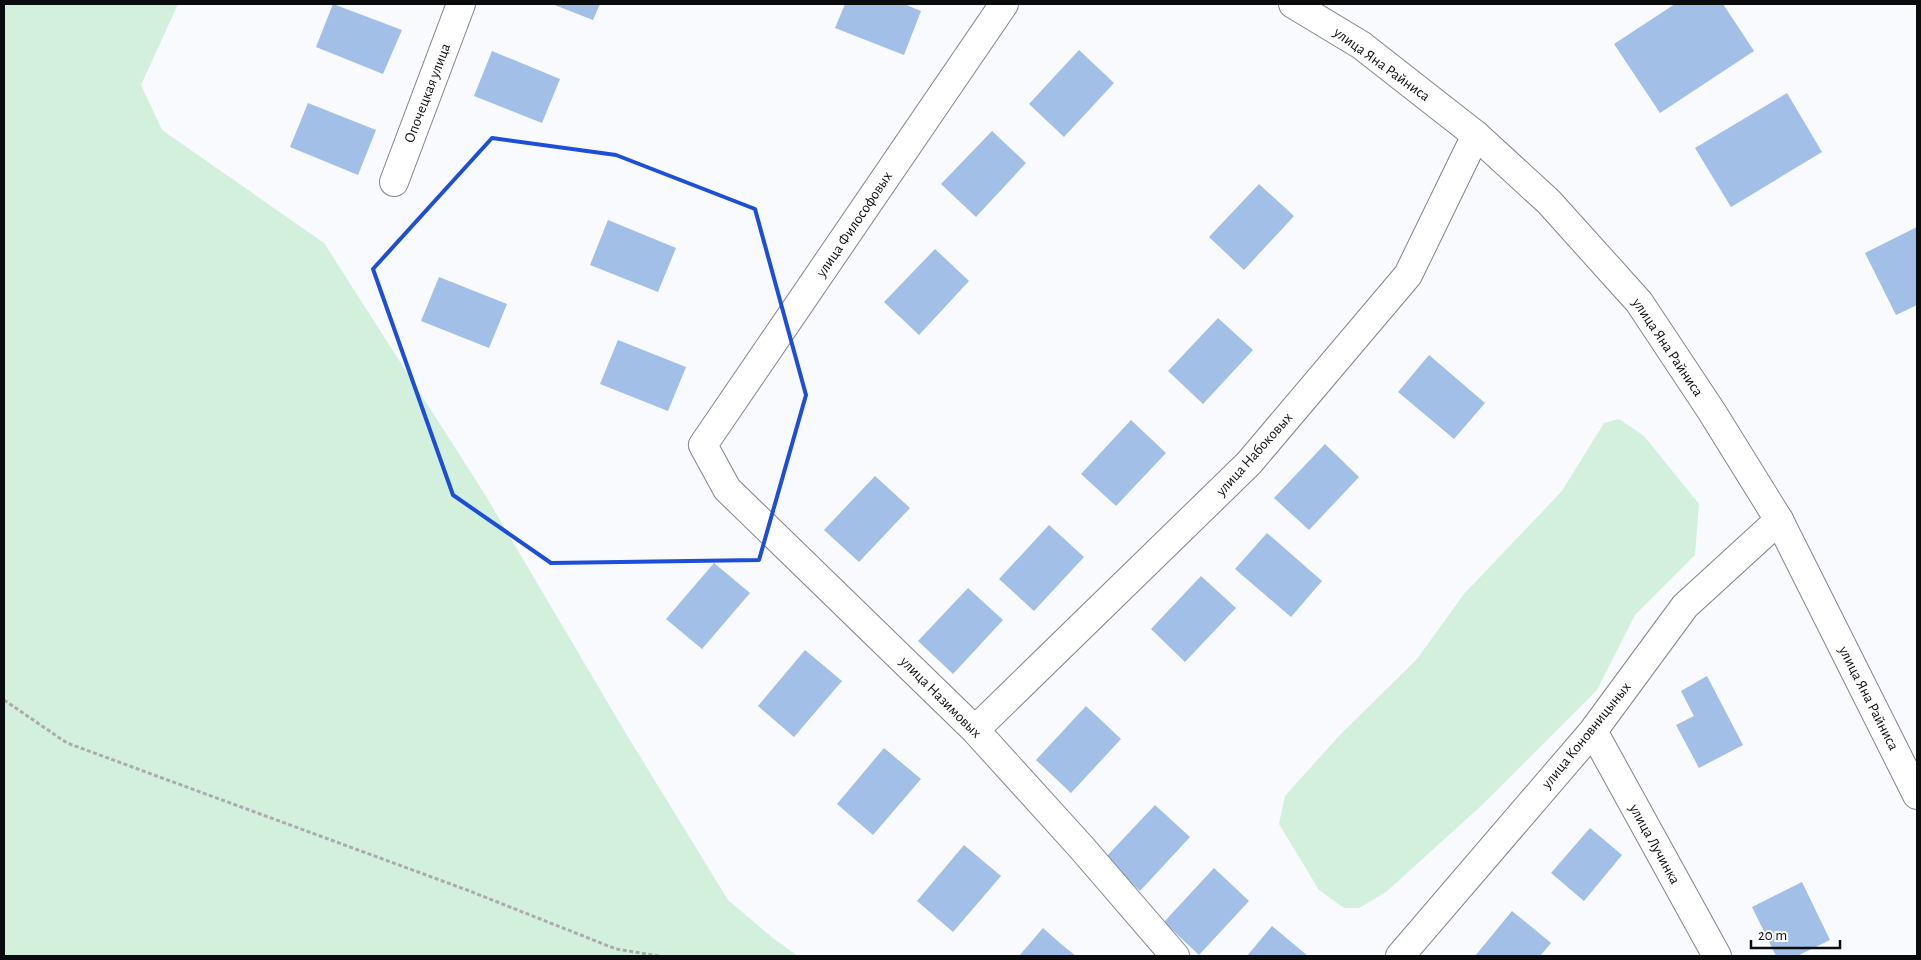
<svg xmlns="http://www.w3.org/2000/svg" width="1921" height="960" viewBox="0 0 1921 960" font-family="'Alegreya Sans',sans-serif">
  <rect width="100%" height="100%" fill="#f8fafd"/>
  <path fill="#d2f0db" d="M4,4H178L141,85L162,130L324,243L484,493L628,737L728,900L773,938L798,956H4Z
    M1619,419L1644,436L1699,504L1695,555L1635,615L1597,690L1482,805L1386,892L1359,908H1344L1319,890L1279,824L1285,796L1338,737L1417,659L1464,594L1562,491L1604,423Z"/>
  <path fill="#a1bfe7" d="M333,4L402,30L383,74L316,47Z
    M552,4H600L593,20Z
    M845,4H904L921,11L904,55L835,28Z
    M1675,4H1723L1754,51L1660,113L1614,44Z
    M1079,50L1114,83L1064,137L1029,104Z
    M492,51L560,79L542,123L474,96Z
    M1787,93L1822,152L1731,207L1695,148Z
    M308,103L376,130L358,175L290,147Z
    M992,131L1026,163L976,217L941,184Z
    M1259,184L1294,216L1244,270L1209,237Z
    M608,220L676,248L658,292L590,265Z
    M1917,227V305L1896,315L1865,253Z
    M935,249L969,281L919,335L884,302Z
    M439,277L507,304L489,348L421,321Z
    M1218,318L1253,350L1203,404L1168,371Z
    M618,340L686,367L668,411L600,384Z
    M1429,355L1485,403L1454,439L1398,392Z
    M1131,420L1166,453L1116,506L1081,474Z
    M1325,444L1359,477L1309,530L1274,498Z
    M875,476L910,508L859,562L824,530Z
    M1049,525L1084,557L1034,611L999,579Z
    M1267,533L1322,581L1291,617L1235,569Z
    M714,563L750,593L702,649L666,619Z
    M1201,576L1236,608L1185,662L1151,629Z
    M968,588L1003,620L953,674L918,641Z
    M805,650L842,681L794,737L758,706Z
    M1707,676L1743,745L1699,768L1676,725L1694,716L1681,691Z
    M1086,706L1121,739L1071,793L1036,760Z
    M884,748L921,779L873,835L837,804Z
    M1155,805L1190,837L1140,891L1105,858Z
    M1590,828L1622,855L1584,901L1551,873Z
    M964,845L1001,876L953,932L917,901Z
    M1214,868L1249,901L1199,955L1164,922Z
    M1802,882L1830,940L1797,956H1776L1752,907Z
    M1512,911L1551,943L1540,956H1475Z
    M1272,926L1308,956H1247Z
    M1043,928L1061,944L1076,956H1019Z"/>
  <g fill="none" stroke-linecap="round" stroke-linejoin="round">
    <g stroke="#828487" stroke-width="30">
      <path id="street" d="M1004,4L703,445L727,489L975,730L1082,848L1175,956
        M394,182L461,4
        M975,730L1249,463L1408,275L1476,135
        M1593,731L1717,956
        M1400,956L1593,731L1685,606L1779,520"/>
    </g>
    <g stroke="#828487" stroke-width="30">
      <path id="secondary" d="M1293,4L1361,45L1476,135L1549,202L1639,302L1712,412L1779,520L1917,795"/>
    </g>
    <path stroke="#aaabae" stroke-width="3" stroke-dasharray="4 2.5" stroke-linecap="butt" d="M4,700L67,743L467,890L616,949L659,956"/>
    <use href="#street" stroke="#fff" stroke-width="28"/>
    <use href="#secondary" stroke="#fff" stroke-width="28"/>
  </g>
  <path fill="none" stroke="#1d4ed8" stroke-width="4" stroke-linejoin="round" d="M492,138L616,155L755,209L806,395L759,560L551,563L453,495L373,269Z"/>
  <g text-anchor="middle" stroke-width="4.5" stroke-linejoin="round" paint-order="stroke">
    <g font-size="15" fill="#0b0c0d" stroke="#fff">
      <text transform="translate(1382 64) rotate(36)" y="5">улица Яна Райниса</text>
      <text transform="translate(427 93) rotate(-69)" y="5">Опочецкая улица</text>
      <text transform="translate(854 224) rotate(-56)" y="5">улица Философовых</text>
      <text transform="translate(1668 347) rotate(56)" y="5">улица Яна Райниса</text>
      <text transform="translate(1254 454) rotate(-48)" y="5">улица Набоковых</text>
      <text transform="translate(941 697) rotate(45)" y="5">улица Назимовых</text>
      <text transform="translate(1869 698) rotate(63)" y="5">улица Яна Райниса</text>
      <text transform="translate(1586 735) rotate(-51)" y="5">улица Коновницыных</text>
      <text transform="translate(1655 844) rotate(61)" y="5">улица Лучинка</text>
    </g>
  </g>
  <rect width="1921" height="960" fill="none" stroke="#0b0c0d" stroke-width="10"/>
  <path d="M1751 940v8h89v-8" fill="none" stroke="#0b0c0d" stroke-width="2.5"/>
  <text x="1758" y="940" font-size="15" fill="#0b0c0d" stroke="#ffffff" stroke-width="4" paint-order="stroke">20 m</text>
</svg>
